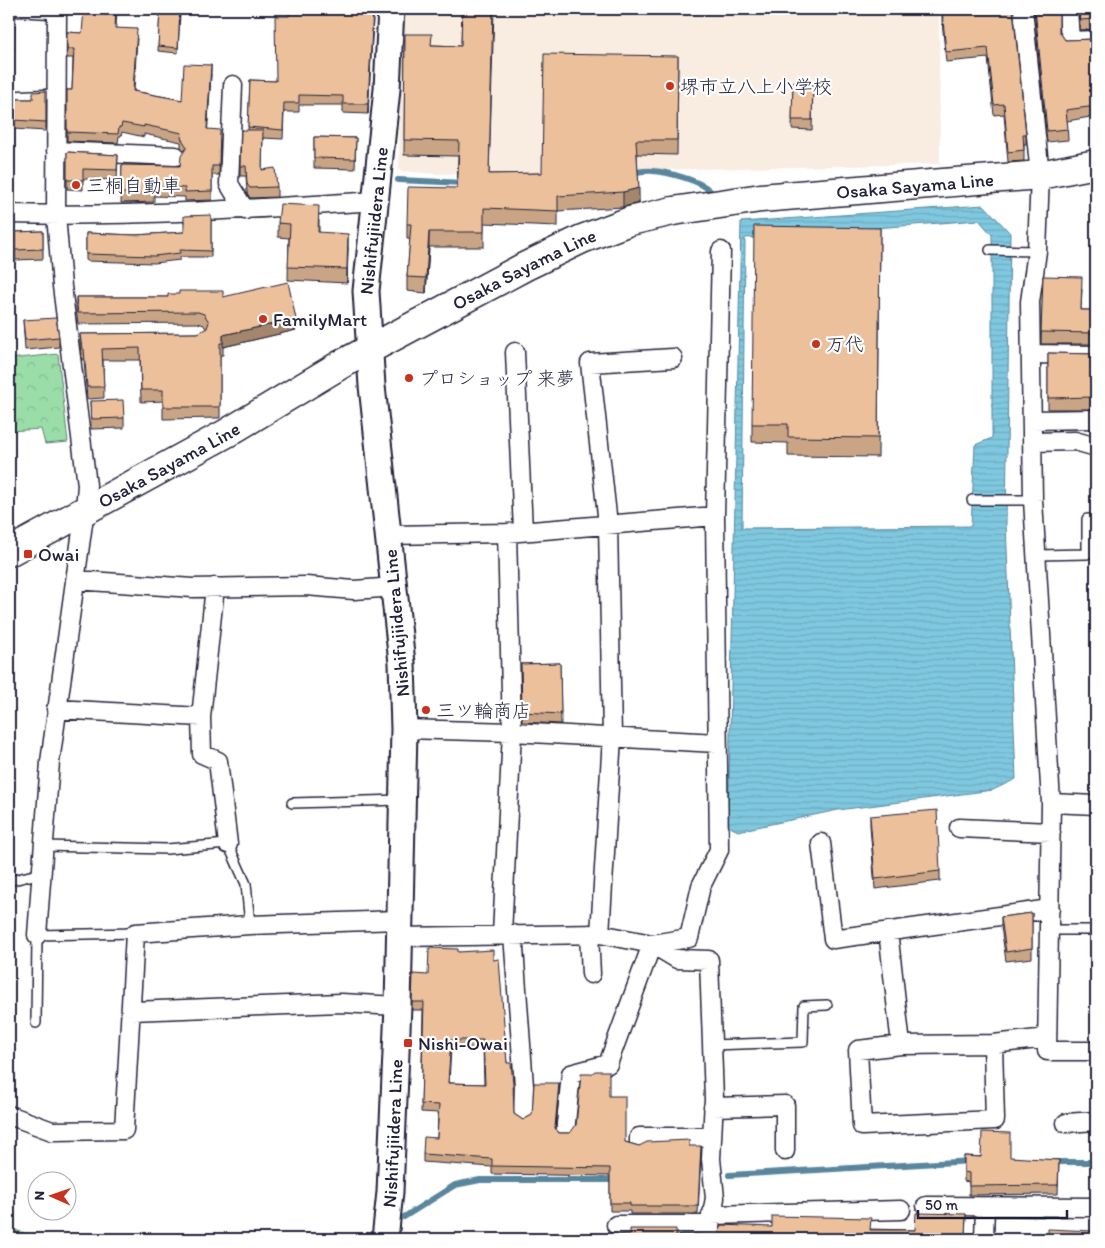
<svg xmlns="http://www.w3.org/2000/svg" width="1105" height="1248" viewBox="0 0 1105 1248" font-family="Itim,'Klee One',sans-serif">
  <defs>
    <pattern id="park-crowns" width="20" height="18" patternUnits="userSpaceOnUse" patternTransform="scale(1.25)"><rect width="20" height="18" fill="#9adda8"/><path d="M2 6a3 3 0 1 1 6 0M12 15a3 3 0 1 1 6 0" fill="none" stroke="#84bd92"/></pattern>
    <pattern id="water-rules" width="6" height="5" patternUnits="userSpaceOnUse" patternTransform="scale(1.25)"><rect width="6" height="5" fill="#7fc8df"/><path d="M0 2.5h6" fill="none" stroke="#6dacc0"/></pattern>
  </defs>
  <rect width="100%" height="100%" fill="#fff"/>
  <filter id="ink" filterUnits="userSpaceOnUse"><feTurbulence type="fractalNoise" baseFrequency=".02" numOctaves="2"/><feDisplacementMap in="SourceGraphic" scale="10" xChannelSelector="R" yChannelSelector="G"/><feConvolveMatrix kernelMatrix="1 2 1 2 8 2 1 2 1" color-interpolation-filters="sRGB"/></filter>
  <g filter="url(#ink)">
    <path fill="#f9ece1" d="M401,9H939L940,164L437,174L399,171Z"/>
    <path fill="url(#park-crowns)" stroke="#5e8072" d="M58,354L68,442L45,444L41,429L9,431V359Z
      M9,1228L36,1237L35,1239H9Z"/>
    <path fill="url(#water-rules)" stroke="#5a869d" fill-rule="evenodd" d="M984,205L1010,233L1006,523L1016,779L993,790L838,810L738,831L728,826L741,222ZM979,220L992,235V438L975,445L971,526L742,528L745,238Z"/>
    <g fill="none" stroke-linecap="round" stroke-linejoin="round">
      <path stroke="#5a869d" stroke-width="6" d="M630,173C638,172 646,170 653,171C667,172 703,181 711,192
        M398,180L465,183
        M1050,1162H1096
        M729,1175L973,1161
        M404,1217L455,1185L480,1180H617"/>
      <g stroke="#22223b" stroke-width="12">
        <path id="lane" d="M9,11L57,14
          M9,96L57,94
          M990,250L1037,251
          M972,500H1033
          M1037,555L1087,554V519H1096
          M292,803L401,800
          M44,846L167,849L228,844L246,884L250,925
          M9,881L42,873
          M1049,930H1088
          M36,1023L37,935L135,933
          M711,1045L803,1042L804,1006L827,1005"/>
      </g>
      <g stroke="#22223b" stroke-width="21">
        <path id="street" d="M1023,9L1040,175L1037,251L1030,302L1033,500L1051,803L1047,1051H1096
          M1068,9L1070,41L1096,40
          M233,85L229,184L245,210
          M56,151L176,156
          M9,214C131,217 254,209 376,201
          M515,352L523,531
          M1031,354L1096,355
          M1032,420L1096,419
          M1033,442L1075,441L1096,447
          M389,535L507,533L715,516
          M75,580L193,588L306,586L354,590L395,587
          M215,587L201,717L202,754L218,761L228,844
          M56,709L201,717
          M404,729L512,732L717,743
          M1051,803L1096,805
          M959,828L1051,832
          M821,843L833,939L1050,909
          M888,931L901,1045L858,1050L862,1126L995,1120L993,1044L901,1045
          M502,934L512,732L507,533
          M513,934L524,1086L523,1117
          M589,934L591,974
          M600,934L612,737L608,524L590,363L673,358
          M37,935L50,762L85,509L87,485L62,286L56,215L57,9
          M399,937L600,934L652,944L677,959L709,960L714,1099L711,1159L715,1198L710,1225V1239
          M132,1011L341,1003L398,1006
          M993,1044L1047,1038
          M713,1107L785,1105V1151
          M9,1115L52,1131L124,1130L135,933L250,925L399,920
          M1066,1123L1096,1121
          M565,1132L571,1074L608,1064L652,944L689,938L701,886L719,850L715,516L721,251
          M639,1143V1137H712
          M926,1206L1096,1207
          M711,1215L901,1210
          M616,1225H710
          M984,1239L985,1207"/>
      </g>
      <g stroke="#22223b" stroke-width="29">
        <g id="secondary">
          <path id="s1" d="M385,1239L390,1192L398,1006L404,729L402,663L372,386L366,291L387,89L391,9"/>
        </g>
      </g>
      <g stroke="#22223b" stroke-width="31">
        <g id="primary">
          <path id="s2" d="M9,552L227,433L340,365L526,266L582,239L630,221L673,211L761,198L1040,175L1096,164"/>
        </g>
      </g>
      <use href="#lane" stroke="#fff" stroke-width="9"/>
      <use href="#street" stroke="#fff" stroke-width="18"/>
      <use href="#secondary" stroke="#fff" stroke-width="25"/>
      <use href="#primary" stroke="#fff" stroke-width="28"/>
    </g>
    <path fill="#caa585" stroke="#22223b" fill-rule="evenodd" d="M9,9H15L14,54H9Z
      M117,9L116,28L137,38L134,91L182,100L211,74L207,129L220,139L219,175H212V200L185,201V197L154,196V202L121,203L122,165L180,166L184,151L181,147V142L144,134V137L122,132L121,136H119L118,143L67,141V90H72L73,58H67V32L82,33Z
      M160,9H184V14L180,13L178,53L158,51Z
      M411,9H494L489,174L542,173L678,56L677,155L637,154L639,203L623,207L558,211V226L484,223V247H429L426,293L407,291V277L410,239H407V224L457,188L458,156L404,155L405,34L431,45L461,46L462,11Z
      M942,9H1013L1026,134V144H1024V161L1008,162L1004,114L994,115L988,58L946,62L942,21Z
      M1034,9H1059V31L1065,40L1096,39V116L1067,121L1068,140L1047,142Z
      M1079,9H1096V29L1080,30Z
      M289,16L373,17L368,114L343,113V105H299V112H284L283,139L263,138L262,170L277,187V197L250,198L247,193L246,176H240V166L248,130L250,80L276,81Z
      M793,82H813L812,130L792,129Z
      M46,91V131L13,129V148H9V99H33Z
      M314,137L356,138L355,169L314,168Z
      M67,152L118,155L117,180L83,179V190L67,189Z
      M211,215V257H180V260L154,263L86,261V233L135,235L184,232Z
      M319,220V232L348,247L347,283L288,280L289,238L278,237V223Z
      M880,228L878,457L788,456V443L752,442V424Z
      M43,231V259L15,260V232Z
      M1043,276L1082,289L1081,310H1096V344H1041Z
      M76,297H223L296,330L223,347V355H220V418L163,419V401L141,402L140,360H103L104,398L87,399L84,360H82L80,346V334L198,333L206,329L204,325L198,323L78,324L76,309Z
      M23,320L59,337V347L25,350Z
      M1048,353L1096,354V409H1048Z
      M90,401L124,418V428L91,429Z
      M560,663L561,724L522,722L521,664Z
      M870,816L940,871V881L875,889L870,826Z
      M1032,913V958L1006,961L1001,927V917Z
      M458,952L493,960L514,1114L523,1120L532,1115L559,1091L556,1129L559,1133H570L609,1096L625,1142L639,1146H689L701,1154L698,1214H630V1211H610V1176L492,1174V1167L423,1162V1154L437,1138L438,1113L421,1112L423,1010H412V1002L428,975ZM451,1048H483L484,1084L449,1083Z
      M964,1156L1059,1160L1058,1194L969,1195V1182L964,1181Z
      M966,1214L965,1239H717L772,1227L915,1230Z"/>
    <path fill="#a4866c" stroke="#22223b" d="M373,9V17L368,114V104Z
      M211,65V74L207,138V129Z
      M639,188V203L623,207V192Z
      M429,232V247L426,293V278Z
      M348,234V247L347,283V269Z
      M296,319V330L223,347V335Z
      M559,1083V1091L555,1136V1128Z"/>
    <path fill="#ebc09b" stroke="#22223b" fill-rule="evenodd" d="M9,9H15L14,44H9Z
      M84,9H116L115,28L137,29L133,91L182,100L184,64L211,65L207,129L220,130L219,166H212V191L185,192V188L154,187V193H121L122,165L180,166L181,156L187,147L181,138L182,133L144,125V127L122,123L121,127H119L118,134L67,132V90H72L74,49H67V32L82,33Z
      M160,9H180L178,48L158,46Z
      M289,9H373L368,104H343V96L299,95V103H284L283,130L248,127L250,80L276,81L275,16H289Z
      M462,9H493L489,174L542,173L544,54L678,56L677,140H636L639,188L623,192L558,196V211L484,208V232H429L426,278L407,277L411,224H407L408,187L457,188L458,175L459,141L404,140L405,34H432L431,45L461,46Z
      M942,9H1013L1026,134H1023L1024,150L1008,152L1004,104L994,105L988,48L946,52Z
      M1035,9H1059V31L1065,40L1096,39V106L1066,110L1068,129L1047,131Z
      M1079,9H1096V19L1080,20Z
      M793,82H813L812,120H792Z
      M46,91V122L13,120V138H9V99H33V92Z
      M241,130H263L262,170L275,168L277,187L250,188L247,184L246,166H240Z
      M314,137L356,138L355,159L314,158Z
      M67,152L118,155L117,170L83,169V180H67Z
      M280,204L319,206L318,232L348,234L347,269L288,267L290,224L278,223Z
      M211,215V251L180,250V253L154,256L86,254V233L135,235L184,232V216Z
      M754,226L880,228L878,438L788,437V424H752Z
      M43,231V249L15,250V232Z
      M1043,276L1082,277L1081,310H1096V333L1041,332Z
      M288,282L296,319L223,335V343H220V407H163V390H141L140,348L102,349L104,387H87L84,349H82L80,334L198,333L207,328L209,322L204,314L198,312L78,313L76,297H168V294H179V291H223V297Z
      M56,318L59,337L25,340L23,320Z
      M1048,353L1096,354V397L1048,398Z
      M123,400L124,418L91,419L90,401Z
      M560,663L561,714L522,712L521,664Z
      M937,810L940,871L875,879L870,816Z
      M1032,913V948L1006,952L1001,917Z
      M429,948L458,949V952L493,950V960L499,959L507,1063H511L513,1083L514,1114L523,1120L532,1115L534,1083H559L555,1128L559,1133H570L576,1125L581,1074H591L595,1071H609V1096H625V1142L639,1146L647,1142L689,1140V1146H701L698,1206H630V1203H610V1168L492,1166V1159L423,1154L424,1137L437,1138L439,1105L421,1104L424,1002H412L413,974L428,975ZM451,1040H483L485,1084L448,1083Z
      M982,1132L1010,1133V1157L1059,1160L1058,1185L969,1186V1173L964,1172V1156L981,1157Z
      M916,1213L966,1214L965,1236H955V1239H717L721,1225L772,1227V1216L871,1218L870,1230H915Z
      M1093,1218L1096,1219V1239H1048V1229L1093,1231Z
      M630,1229H676V1239H606V1235L630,1234Z"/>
  </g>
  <g fill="#c8321e" stroke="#fff" stroke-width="2">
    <circle cx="670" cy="86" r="5"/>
    <circle cx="76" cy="185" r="5"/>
    <circle cx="263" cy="319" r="5"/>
    <circle cx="816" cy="344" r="5"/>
    <circle cx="409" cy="378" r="5"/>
    <rect x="23" y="549" width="10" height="10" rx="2.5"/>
    <circle cx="426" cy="710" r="5"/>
    <rect x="403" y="1038" width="10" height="10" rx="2.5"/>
  </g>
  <g text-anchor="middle" stroke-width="4.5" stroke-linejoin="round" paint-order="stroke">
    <g font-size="19" fill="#22223b" stroke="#fff" text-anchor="start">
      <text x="680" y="93">堺市立八上小学校</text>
      <text x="86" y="192">三桐自動車</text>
      <text x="273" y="326">FamilyMart</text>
      <text x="826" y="351">万代</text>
      <text x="419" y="385">プロショップ 来夢</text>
      <text x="38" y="561">Owai</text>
      <text x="436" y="717">三ツ輪商店</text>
      <text x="418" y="1050">Nishi-Owai</text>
    </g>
    <g font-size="19" fill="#22223b" stroke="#fff">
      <text dy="7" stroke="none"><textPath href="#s2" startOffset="992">Osaka Sayama Line</textPath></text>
      <text dy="7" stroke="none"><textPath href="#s1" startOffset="1021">Nishifujiidera Line</textPath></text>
      <text dy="7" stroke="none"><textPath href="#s2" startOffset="588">Osaka Sayama Line</textPath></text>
      <text dy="7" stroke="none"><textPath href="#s2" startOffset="182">Osaka Sayama Line</textPath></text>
      <text transform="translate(396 623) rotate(-95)" y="7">Nishifujiidera Line</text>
      <text dy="7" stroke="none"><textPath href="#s1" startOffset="106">Nishifujiidera Line</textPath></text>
    </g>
  </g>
  <rect width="1105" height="1248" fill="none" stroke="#fff" stroke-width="30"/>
  <rect x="15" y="15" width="1075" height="1218" fill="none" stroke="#22223b" stroke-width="2" filter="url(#ink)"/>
  <g transform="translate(52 1196) rotate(272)"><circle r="24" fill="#ffffff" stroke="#a7a7b1"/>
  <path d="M0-4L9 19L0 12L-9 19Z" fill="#c8321e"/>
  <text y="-8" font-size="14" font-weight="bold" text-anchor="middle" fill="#22223b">N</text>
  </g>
  <path d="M918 1210v8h149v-8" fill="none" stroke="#22223b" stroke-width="2.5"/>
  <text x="925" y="1210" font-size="15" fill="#22223b" stroke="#ffffff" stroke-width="4" paint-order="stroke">50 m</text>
</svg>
